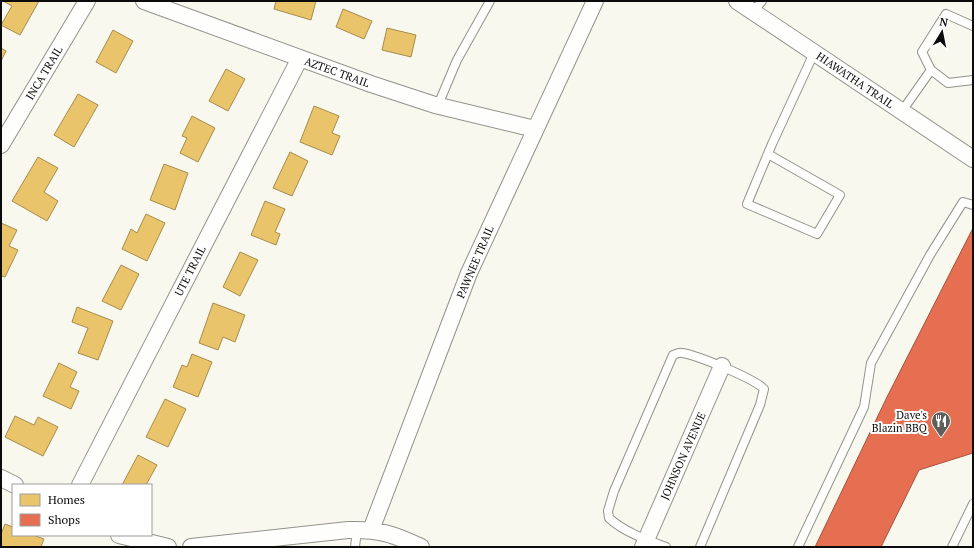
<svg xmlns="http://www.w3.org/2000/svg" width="974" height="548" viewBox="0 0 974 548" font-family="'PT Serif',serif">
  <rect width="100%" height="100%" fill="#f9f8ee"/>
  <path fill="#e9c46a" stroke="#a68c4e" d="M3,1H39L20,35L1,25L12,6Z
    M276,1H316L311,20L274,9Z
    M343,9L372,21L364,39L336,27Z
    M387,28L416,35L411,57L382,50Z
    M113,30L133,41L116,73L96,62Z
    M1,48L6,51L1,61Z
    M226,69L245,79L228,111L209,101Z
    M78,94L98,105L74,147L54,135Z
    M314,106L339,116L332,133L340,136L332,155L300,142Z
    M192,116L215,128L198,162L180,153L187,138L182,136Z
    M290,152L308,161L292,196L273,188Z
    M38,157L58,168L44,192L58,201L47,221L12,201Z
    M164,164L188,173L175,210L150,200Z
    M265,201L285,209L275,232L280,234L276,245L251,235Z
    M146,214L165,223L147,261L122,249L131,229L137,233Z
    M1,223L17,230L9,246L18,250L5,277L1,276Z
    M240,252L258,260L240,296L223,287Z
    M121,265L139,274L121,310L102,301Z
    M213,303L245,315L235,342L223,337L218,350L199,343Z
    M77,307L113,321L98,360L78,353L88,328L72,322Z
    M192,354L212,362L198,397L173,387L182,365L187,367Z
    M59,363L77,372L70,387L79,391L71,409L43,396Z
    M165,399L186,409L168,447L146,437Z
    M15,416L34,425L38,417L58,427L43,456L5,437Z
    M138,455L157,465L146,485H122Z
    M5,524L13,527V535H33L44,539L41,547H1V534Z"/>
  <path fill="#e76f51" stroke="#a5513c" d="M973,228V453L919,470L881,547H815L887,397Z"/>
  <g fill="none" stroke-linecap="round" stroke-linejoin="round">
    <g stroke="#92928d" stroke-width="10">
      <path id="service" d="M753,12L762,1
        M973,26L946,14L922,52L931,70L948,83L973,80
        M438,105L457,60L490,1
        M902,111L931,70
        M768,154L840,195L817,234L747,204L772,144L814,53
        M355,547L357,530
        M666,547C647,540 624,532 609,518L608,511L614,491L673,355C676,354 679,352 682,353C697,355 755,379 764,389L760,405L700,547
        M798,547L864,407L871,363L930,255L963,202L973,205
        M952,547L973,504"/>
    </g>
    <g stroke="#92928d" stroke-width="18">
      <path id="minor" d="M144,1L371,84L435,105L535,129
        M737,1L973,159
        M1,145L87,1
        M1,478L15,485
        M80,485L300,58
        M371,530L469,273L595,1
        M119,535L168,547
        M191,547L348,530C379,529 393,534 421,547
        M643,547L722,366"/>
    </g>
    <use href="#service" stroke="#fefefc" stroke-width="8"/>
    <use href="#minor" stroke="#fefefc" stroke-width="16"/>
  </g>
  <defs>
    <g id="restaurant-pin" transform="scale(1)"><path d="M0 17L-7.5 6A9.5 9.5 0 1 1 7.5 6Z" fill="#5e5e5a" stroke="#fff"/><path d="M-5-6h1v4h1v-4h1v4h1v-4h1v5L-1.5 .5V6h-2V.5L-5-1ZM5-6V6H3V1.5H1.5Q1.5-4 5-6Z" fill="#fff"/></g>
  </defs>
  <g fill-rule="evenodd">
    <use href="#restaurant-pin" x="941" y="421"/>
  </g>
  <g text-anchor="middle" stroke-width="4" stroke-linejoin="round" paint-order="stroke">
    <g font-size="11" fill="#0b0b0b" stroke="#fff">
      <text transform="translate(337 72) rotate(20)" y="4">AZTEC TRAIL</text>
      <text transform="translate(44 73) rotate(-59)" y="4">INCA TRAIL</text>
      <text transform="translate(855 80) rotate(34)" y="4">HIAWATHA TRAIL</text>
      <text transform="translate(475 262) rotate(-67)" y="4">PAWNEE TRAIL</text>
      <text transform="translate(190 271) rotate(-63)" y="4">UTE TRAIL</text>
      <text transform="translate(683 456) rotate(-66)" y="4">JOHNSON AVENUE</text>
    </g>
    <g font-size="11" fill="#0b0b0b" stroke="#fff" text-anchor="end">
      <text x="927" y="419">Dave's<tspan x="927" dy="13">Blazin BBQ</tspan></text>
    </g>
  </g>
  <rect width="974" height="548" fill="none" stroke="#0b0b0b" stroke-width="4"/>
  <rect x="12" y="484" width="140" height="52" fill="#ffffff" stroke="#9d9d9d"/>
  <rect x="20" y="494" width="20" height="12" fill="#e9c46a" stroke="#9d9d9d"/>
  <text x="48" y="504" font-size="12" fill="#0b0b0b">Homes</text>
  <rect x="20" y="514" width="20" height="12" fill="#e76f51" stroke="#9d9d9d"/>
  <text x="48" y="524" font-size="12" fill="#0b0b0b">Shops</text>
  <g transform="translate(942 32) rotate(10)" stroke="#ffffff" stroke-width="3" paint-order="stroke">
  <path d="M0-3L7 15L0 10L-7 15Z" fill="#0b0b0b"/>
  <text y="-6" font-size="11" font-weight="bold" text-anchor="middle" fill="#0b0b0b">N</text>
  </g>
</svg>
